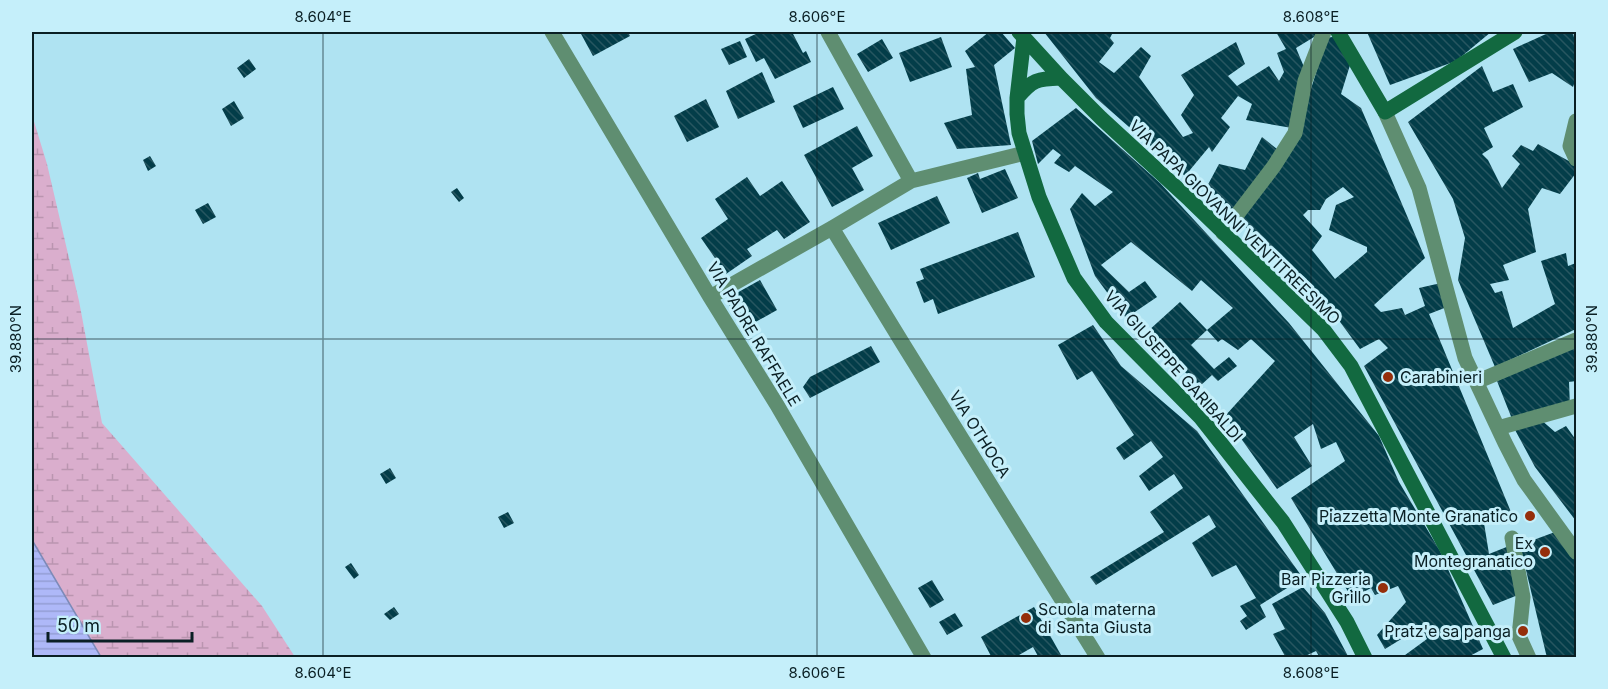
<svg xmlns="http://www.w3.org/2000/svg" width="1608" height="689" viewBox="0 0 1608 689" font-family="Inter,sans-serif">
  <defs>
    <pattern id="wetland-marsh" width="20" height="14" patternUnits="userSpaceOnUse" patternTransform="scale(1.5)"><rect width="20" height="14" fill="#daaecd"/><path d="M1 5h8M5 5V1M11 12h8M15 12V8" fill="none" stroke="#ba95b0"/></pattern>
    <pattern id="water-rules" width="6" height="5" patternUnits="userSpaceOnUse" patternTransform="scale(1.5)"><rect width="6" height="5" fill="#aeb8f8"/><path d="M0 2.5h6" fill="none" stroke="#949ed4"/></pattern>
    <pattern id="building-back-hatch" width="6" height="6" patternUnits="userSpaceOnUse" patternTransform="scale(1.5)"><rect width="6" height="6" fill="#033d49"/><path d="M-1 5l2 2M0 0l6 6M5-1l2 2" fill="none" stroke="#275660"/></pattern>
  </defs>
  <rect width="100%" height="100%" fill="#afe3f2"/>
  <path fill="url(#wetland-marsh)" d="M32,115L47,164L79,301L102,423L262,606L295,657H101L32,540Z"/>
  <path fill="url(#water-rules)" stroke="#7d8ab8" stroke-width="1.5" d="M32,540L101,657H32Z"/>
  <path fill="url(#building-back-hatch)" fill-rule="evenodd" d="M580,32H628L630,36L593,56Z
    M760,32H792L803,53L806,51L811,62L775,79L764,58L756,62L745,39Z
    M989,32H1001L1015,48L994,65L1011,145L957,149L944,123L972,115L966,69L975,67L965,51Z
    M1044,32H1113L1110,38L1114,43L1099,62L1114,73L1141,47L1151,56L1139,77L1183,137L1193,133L1181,115L1194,95L1181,75L1236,42L1245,64L1228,76L1237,86L1269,66L1279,81L1284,72L1277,53L1286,49L1276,32H1317L1319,34L1296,48L1304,67L1292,128L1246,120L1252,104L1238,96L1221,118L1230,127L1212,152L1209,147L1185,176L1096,98Z
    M1367,32H1491L1456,61L1390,85Z
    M1573,33L1576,47V78L1573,87L1552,73L1529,82L1513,49L1546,34Z
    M1337,36L1351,62L1341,94L1361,108L1425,258L1374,305L1381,312L1402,308L1405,315L1425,306L1419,288L1441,283L1447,307L1429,314L1511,512L1484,523L1489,554L1509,546L1518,595L1493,605L1364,366L1388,348L1379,339L1360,349L1329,307L1238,220L1292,149L1327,38ZM1343,187L1354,197L1336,205L1329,230L1367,247V252L1335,279L1312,250L1322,236L1303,215L1308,210H1320L1326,199Z
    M941,37L952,67L910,82L899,53Z
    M882,39L893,58L868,72L857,54Z
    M740,41L747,57L729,65L721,49Z
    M249,59L256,69L244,78L237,68Z
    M1482,66L1493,92L1513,84L1523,107L1484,128L1493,147L1482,154L1488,160L1502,188L1520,164L1512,156L1521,145L1533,151L1538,144L1576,165V173L1560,194L1542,188L1528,209L1536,252L1503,265L1509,280L1490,284L1495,293L1502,291L1513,328L1555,304L1541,261L1566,253L1568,266L1576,263V329L1495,367L1458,280L1465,238L1453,199L1408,122Z
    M762,72L775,102L738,119L726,91Z
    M833,87L844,109L803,128L793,106Z
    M706,99L719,127L687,142L674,116Z
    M234,101L244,118L231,126L222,109Z
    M1076,108L1160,183L1289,323L1379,436L1399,482L1440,551L1483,649L1466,658H1401L1427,639L1421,627L1385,649L1377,635L1406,602L1398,586L1375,595L1371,588L1352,598L1291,498L1345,461L1336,442L1321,449L1313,424L1294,437L1312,466L1277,489L1225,416L1275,361L1251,339L1238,350L1222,339L1218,342L1207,330L1233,308L1201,280L1192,291L1131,242L1101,265L1129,292L1145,281L1157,297L1126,318L1095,276L1070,209L1082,193L1095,206L1113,192L1075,166L1069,172L1054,163L1061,155L1053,149L1038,164L1032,141Z
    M857,126L873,156L852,168L864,190L832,207L804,155Z
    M1262,137L1277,149L1232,217L1204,192L1219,164L1245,170Z
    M150,156L156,166L148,171L143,160Z
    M1005,169L1018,198L982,213L967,178L978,173L980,179Z
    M747,177L760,196L782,181L810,222L784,239L777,230L747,249L752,256L726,274L701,238L728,219L715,199Z
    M457,188L464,198L459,202L451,192Z
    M937,196L950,223L891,250L878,223Z
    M208,203L216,217L203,224L195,210Z
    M1018,232L1035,277L938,314L933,299L924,303L916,282L924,279L920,269Z
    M760,280L777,310L743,329L726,299Z
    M1180,302L1207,330L1191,345L1214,369L1229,357L1237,366L1218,381L1212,375L1200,386L1173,361L1147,332Z
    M1093,325L1121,366L1197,431L1303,578L1260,605L1266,617L1246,630L1240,621L1247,616L1240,606L1256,598L1236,565L1212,577L1192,543L1216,527L1209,515L1096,585L1090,577L1164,532L1150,512L1183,488L1174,474L1149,491L1139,476L1163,457L1151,441L1124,460L1116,448L1134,435L1092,371L1077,380L1058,345Z
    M1576,344V381L1569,382L1570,407L1512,419L1497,381Z
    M871,346L880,362L810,398L803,387L810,377Z
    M1540,419L1555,432L1566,426L1576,440V521L1535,467L1514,428Z
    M390,468L396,478L386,484L380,474Z
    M508,512L514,523L504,528L498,517Z
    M1555,532L1576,562V658H1547L1520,545Z
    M351,563L359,575L354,579L345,567Z
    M932,580L944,600L930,608L918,588Z
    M1303,587L1325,613L1349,658H1320L1316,651L1301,658H1286L1273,634L1285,629L1272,604Z
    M394,607L399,614L390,620L384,614Z
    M1034,607L1061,655L1056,658H1039L1033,647L1014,658H992L981,637Z
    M955,613L963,626L947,635L939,622Z"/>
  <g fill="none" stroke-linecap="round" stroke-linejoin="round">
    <path stroke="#5f8e71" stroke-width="15" d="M1512,538L1523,597L1519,636L1529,658"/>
    <path stroke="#5f8e71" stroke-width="15" d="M552,32L710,297L777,405L924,658
      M828,32L911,181
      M1385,112L1419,188L1465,358L1505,443L1524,480L1576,552
      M1576,121L1570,146L1576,159
      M832,228L903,344L1098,658
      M1223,233L1274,166L1295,133L1305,81L1324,32
      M710,297L832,228L911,181L1025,153
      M1476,382L1576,340
      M1498,428L1576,406"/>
    <path stroke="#126940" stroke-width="15" d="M1019,32L1061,78L1101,118L1190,200L1323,329L1351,366L1504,658
      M1338,32L1385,112L1515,32
      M1024,37L1017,98V114L1019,133L1039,197L1074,278L1106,322L1201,418L1283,522L1347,622L1365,658
      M1017,98C1033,79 1037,79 1061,78"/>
  </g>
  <path fill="none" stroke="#0a1f24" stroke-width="1.5" stroke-opacity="0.45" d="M323,32V658M817,32V658M1311,32V658M32,339H1576"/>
  <g fill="#952e0b" stroke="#c5effa" stroke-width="2">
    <circle cx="1388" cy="377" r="6"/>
    <circle cx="1530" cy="516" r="6"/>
    <circle cx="1545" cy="552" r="6"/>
    <circle cx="1383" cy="588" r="6"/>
    <circle cx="1026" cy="618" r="6"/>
    <circle cx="1523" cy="631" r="6"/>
  </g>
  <g text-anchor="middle" stroke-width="6" stroke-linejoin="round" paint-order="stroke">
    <g font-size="16" fill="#0a1f24" stroke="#c5effa">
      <text transform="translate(1235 222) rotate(44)" y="6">VIA PAPA GIOVANNI VENTITREESIMO</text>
      <text transform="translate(754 334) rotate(59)" y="6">VIA PADRE RAFFAELE</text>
      <text transform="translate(1174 366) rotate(48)" y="6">VIA GIUSEPPE GARIBALDI</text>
      <text transform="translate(980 434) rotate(58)" y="6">VIA OTHOCA</text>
    </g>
    <g font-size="16" fill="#0a1f24" stroke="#c5effa" text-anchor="end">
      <text x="1400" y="383" text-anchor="start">Carabinieri</text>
      <text x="1518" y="522">Piazzetta Monte Granatico</text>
      <text x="1533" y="549">Ex<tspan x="1533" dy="18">Montegranatico</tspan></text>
      <text x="1371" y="585">Bar Pizzeria<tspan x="1371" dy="18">Grillo</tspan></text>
      <text x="1038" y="615" text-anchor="start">Scuola materna<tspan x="1038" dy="18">di Santa Giusta</tspan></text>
      <text x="1511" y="637">Pratz'e sa panga</text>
    </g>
  </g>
  <rect width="1608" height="689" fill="none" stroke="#c5effa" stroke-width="66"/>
  <path d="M48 632v9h144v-9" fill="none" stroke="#0a1f24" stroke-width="3"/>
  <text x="57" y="632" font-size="18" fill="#0a1f24" stroke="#c5effa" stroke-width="4.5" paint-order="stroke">50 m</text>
  <rect x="33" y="33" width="1542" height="623" fill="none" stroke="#0a1f24" stroke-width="2"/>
  <g font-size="15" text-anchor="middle" fill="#0a1f24">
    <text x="323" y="22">8.604°E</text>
    <text x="817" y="22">8.606°E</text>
    <text x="1311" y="22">8.608°E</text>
    <text transform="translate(16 339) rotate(-90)" y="5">39.880°N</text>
    <text transform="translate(1592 339) rotate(-90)" y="5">39.880°N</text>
    <text x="323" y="678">8.604°E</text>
    <text x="817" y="678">8.606°E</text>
    <text x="1311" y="678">8.608°E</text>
  </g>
</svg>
